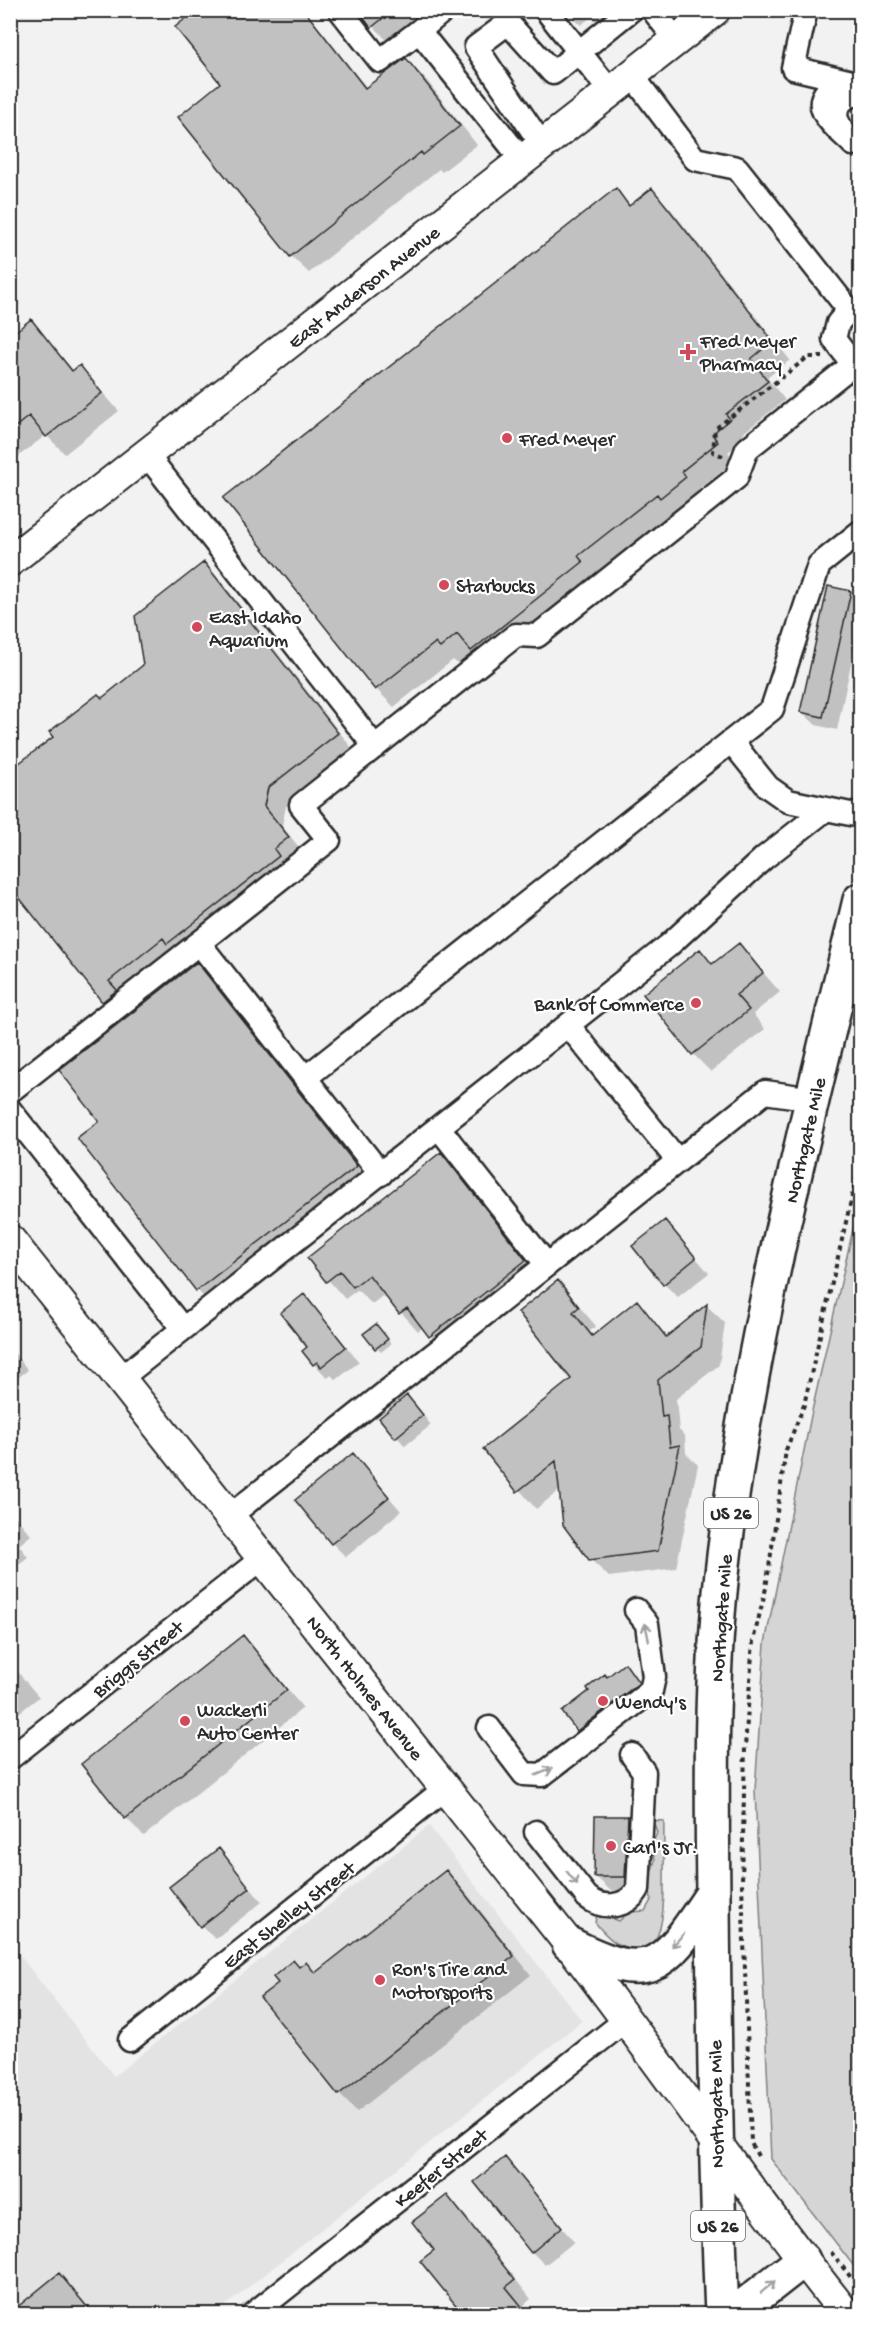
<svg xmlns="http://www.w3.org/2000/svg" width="871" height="2325" viewBox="0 0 871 2325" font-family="'Gochi Hand',sans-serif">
  <rect width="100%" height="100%" fill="#f2f2f2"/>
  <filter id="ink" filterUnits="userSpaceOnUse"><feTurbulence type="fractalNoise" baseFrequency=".0167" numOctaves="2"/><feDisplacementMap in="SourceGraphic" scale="12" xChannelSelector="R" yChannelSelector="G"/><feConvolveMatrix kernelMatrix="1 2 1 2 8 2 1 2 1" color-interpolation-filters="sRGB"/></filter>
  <g filter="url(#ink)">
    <path fill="#e3e3e3" d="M429,1826L582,2021L215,2314H11L10,1943L114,2076Z"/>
    <path fill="#d5d5d5" stroke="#808080" stroke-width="1.5" d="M860,1198V2274L771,2159L755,1790L765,1643L812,1411Z
      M647,1820L664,1821C663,1848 667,1909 659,1931C656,1942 647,1950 636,1950C619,1949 604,1934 595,1922L598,1912L619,1921L629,1912L645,1911L651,1900L649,1880L655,1860L651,1847L657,1833L655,1826Z"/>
    <path fill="#0003" d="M198,10H305L367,88L406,60L424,77L477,145L442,172L439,169L309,273L291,256L222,83Z
      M359,10H444L390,44Z
      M563,10H620L601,26L591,17L581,25Z
      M616,190L631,206L652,190L670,208L790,360L767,378L785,400L743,433L747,438L728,452L735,461L698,490L703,496L680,515L676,511L595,574L600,581L490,668L475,653L459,665L453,660L394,707L376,689Z
      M31,321L75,372L80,367L119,411L65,454L46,435L10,463V383Z
      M204,564L222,582L355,752L286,806L282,826L306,856L126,999L133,1009L121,1019L103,1001L102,700L145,666Z
      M850,592L860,602V621L837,730L816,725L802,712Z
      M739,945L780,992L753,1014L765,1029L711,1072L693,1054L700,951L713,965Z
      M197,964L215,982L374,1184L215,1308L197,1290L101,1121Z
      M441,1154L459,1172L543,1279L448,1354L423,1327L418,1331L385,1294L372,1304L357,1290L345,1299L309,1258Z
      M665,1222L709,1273L678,1297L664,1284Z
      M558,1282L596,1326L590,1331L594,1336L637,1302L668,1337L707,1306L725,1323L719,1365L676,1399L679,1430L685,1436L686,1453L698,1465L676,1568L609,1577L590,1559L560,1490L536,1509L485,1449L574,1380Z
      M304,1296L359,1362L336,1380L331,1375L328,1378L314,1364L309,1347Z
      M380,1330L391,1344L381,1352L365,1334Z
      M10,1348L28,1370L10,1384Z
      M416,1406L431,1425L405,1446L381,1418Z
      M353,1455L401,1511L346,1557L332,1543Z
      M10,1510L31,1535L19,1545L28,1557L10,1571Z
      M243,1637L303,1708L144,1836L126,1818Z
      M10,1663L39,1697L10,1720Z
      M625,1665L652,1695L592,1744L578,1730L608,1679Z
      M628,1818L641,1831L638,1891L610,1890L596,1877Z
      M219,1850L262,1902L215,1939L202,1926Z
      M446,1872L464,1890L531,1975L357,2112L339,2094L262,1998L299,1969L316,1974Z
      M505,2159L574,2242L545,2265L532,2252Z
      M447,2197L465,2215L531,2299L523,2306L530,2314H465L422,2261L436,2250Z
      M59,2275L94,2314H20L16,2310Z"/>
    <path fill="#c1c1c1" stroke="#2b2b2b" stroke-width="1.5" d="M196,10H304L365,88L406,58L460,126L423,155L421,152L290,257L178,117L220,83L175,27Z
      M358,10H393L371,28Z
      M616,188L629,206L652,188L773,341L751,359L768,381L726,414L730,419L712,434L718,442L682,471L686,477L660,498L657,494L578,556L583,562L471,651L457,634L440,648L435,643L375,690L223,498Z
      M31,319L72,371L80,365L102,393L46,437L29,416L10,431V336Z
      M204,562L338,733L268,788L264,806L289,837L274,849L279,856L167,944L163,938L109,981L117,990L102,1002L10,886V770L53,737L49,732L98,694L102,698L143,665L135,616Z
      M828,586L851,591L823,717L800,712Z
      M739,943L763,973L736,995L749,1010L692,1055L643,994L700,949L712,964Z
      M197,962L357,1166L196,1291L77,1138L99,1121L59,1070Z
      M441,1152L526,1260L429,1337L407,1308L399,1314L369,1275L353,1287L340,1271L326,1282L307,1258Z
      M665,1220L696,1258L663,1285L632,1246Z
      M558,1280L579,1307L573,1312L592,1336L637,1300L666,1337L707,1304L701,1347L658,1380L662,1417L667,1416L670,1447L680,1445L658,1551L589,1560L563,1525L556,1461L517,1492L483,1449L571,1379L518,1312Z
      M304,1294L346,1347L321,1367L317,1362L313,1365L302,1351L307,1347L280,1313Z
      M376,1324L388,1339L375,1349L363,1334Z
      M407,1395L423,1415L395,1438L379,1418Z
      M353,1453L389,1497L331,1544L295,1500Z
      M243,1635L287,1690L125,1819L81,1764Z
      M625,1663L639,1683L577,1731L562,1712L589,1691L587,1688L605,1674L607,1677Z
      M595,1816H628L625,1877H594Z
      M219,1848L250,1888L200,1927L169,1887Z
      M446,1870L514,1956L338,2095L260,1997L278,1983L273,1977L293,1960L299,1967L306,1962L315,1973Z
      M505,2157L562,2227L531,2253L474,2182Z
      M447,2195L515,2280L506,2287L528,2314H463L420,2261L434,2250L412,2222Z
      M59,2273L93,2314H10V2313Z"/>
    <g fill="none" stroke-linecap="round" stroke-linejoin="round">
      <g stroke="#2b2b2b" stroke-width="27">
        <path id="minor" d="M340,10L380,61L419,31L523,161
          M546,10L611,92
          M653,10L676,40
          M806,10L793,68L860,84
          M419,31L444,10
          M632,75L695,159L737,168L849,310L838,323L834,339L860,374
          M852,82C842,82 832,83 826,92C811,112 841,131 853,144
          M843,132L836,118L837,106L849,95H860
          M542,145L476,47L508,23L553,73L631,10
          M147,455L375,747
          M731,741L768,787L788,801L860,816
          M568,1025L678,1161
          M305,1078L772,709L819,565L860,532
          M10,1091L199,943
          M10,1110L183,1329
          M439,1128L547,1265
          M381,1174L199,943L329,840L301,805L516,635L537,636L736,478L747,449L860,359
          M121,1378L668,946L764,858L825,810
          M231,1515L765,1092L813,1099
          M489,1728L524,1774L542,1775L651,1691L654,1677L647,1624L636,1610
          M10,1758L264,1557
          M536,1832L587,1897C603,1910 627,1908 638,1889L644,1772L632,1755
          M130,2040L446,1788
          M253,2314L627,2019"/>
      </g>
      <g stroke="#2b2b2b" stroke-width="34">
        <path id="major" d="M10,561L715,10
          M10,1240L569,1944C663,2066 750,2194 846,2314"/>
      </g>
      <g stroke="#2b2b2b" stroke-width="38">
        <path id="highway" d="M569,1944C655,1988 664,1965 713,1893
          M722,2314C716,2176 714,2037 713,1898C712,1793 710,1687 721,1582C746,1352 807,1125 860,900
          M734,2314L803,2260"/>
      </g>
      <path stroke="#2b2b2b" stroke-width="4" stroke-dasharray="4.5 4.5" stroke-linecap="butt" d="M723,456L713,452L715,429L808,357H823
        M758,2156L751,2143L742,1883L745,1747L753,1641L766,1588L786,1450L804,1405L860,1161
        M831,2252L860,2289"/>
      <use href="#minor" stroke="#fff" stroke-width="22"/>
      <use href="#major" stroke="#fff" stroke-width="30"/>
      <use href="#highway" stroke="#fff" stroke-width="33"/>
    </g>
    <defs><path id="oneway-shaft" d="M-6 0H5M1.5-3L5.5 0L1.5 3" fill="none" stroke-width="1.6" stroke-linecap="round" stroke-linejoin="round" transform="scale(1.5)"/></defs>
    <g stroke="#a0a0a0">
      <use href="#oneway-shaft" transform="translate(647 1632) rotate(-102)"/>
      <use href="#oneway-shaft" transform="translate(544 1772) rotate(-22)"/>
      <use href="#oneway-shaft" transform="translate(572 1878) rotate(52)"/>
      <use href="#oneway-shaft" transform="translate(678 1940) rotate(132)"/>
      <use href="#oneway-shaft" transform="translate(768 2287) rotate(-39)"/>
    </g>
  </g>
  <g fill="#d1495b" stroke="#fff" stroke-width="2">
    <path d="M685 343h6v6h6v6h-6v6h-6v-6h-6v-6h6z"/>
    <circle cx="507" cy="438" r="6"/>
    <circle cx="444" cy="585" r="6"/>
    <circle cx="197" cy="627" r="6"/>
    <circle cx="696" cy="1003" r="6"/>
    <circle cx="603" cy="1701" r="6"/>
    <circle cx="185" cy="1721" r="6"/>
    <circle cx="611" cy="1846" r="6"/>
    <circle cx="380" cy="1980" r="6"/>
  </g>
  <g text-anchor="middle" stroke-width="4.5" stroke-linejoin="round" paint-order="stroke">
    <g fill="#fff" stroke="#6b6b6b" stroke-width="1.5">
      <rect x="704" y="1498" width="54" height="30" rx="4.5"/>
      <rect x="691" y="2211" width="54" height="30" rx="4.5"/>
    </g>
    <g font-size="18" font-weight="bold" fill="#2b2b2b">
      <text x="731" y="1519">US 26</text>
      <text x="718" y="2232">US 26</text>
    </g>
    <g font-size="20" fill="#2b2b2b" stroke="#fff">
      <text transform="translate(363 286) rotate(-38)" y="7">East Anderson Avenue</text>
      <text transform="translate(804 1140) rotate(-77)" y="7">Northgate Mile</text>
      <text transform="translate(720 1618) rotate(-86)" y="7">Northgate Mile</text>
      <text transform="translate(137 1658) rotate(-39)" y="7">Briggs Street</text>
      <text transform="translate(366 1687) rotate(52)" y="7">North Holmes Avenue</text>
      <text transform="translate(288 1914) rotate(-38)" y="7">East Shelley Street</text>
      <text transform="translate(715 2104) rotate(-91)" y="7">Northgate Mile</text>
      <text transform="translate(440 2167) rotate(-39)" y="7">Keefer Street</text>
    </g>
    <g font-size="20" fill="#2b2b2b" stroke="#fff" text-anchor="start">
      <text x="700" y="347">Fred Meyer<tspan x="700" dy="23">Pharmacy</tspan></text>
      <text x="519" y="445">Fred Meyer</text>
      <text x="456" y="592">Starbucks</text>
      <text x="209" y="623">East Idaho<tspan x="209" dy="23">Aquarium</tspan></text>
      <text x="684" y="1010" text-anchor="end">Bank of Commerce</text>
      <text x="615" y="1708">Wendy's</text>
      <text x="197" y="1716">Wackerli<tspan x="197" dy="23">Auto Center</tspan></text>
      <text x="623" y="1853">Carl's Jr.</text>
      <text x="392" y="1975">Ron's Tire and<tspan x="392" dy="23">Motorsports</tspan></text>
    </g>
  </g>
  <rect width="871" height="2325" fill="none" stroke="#fff" stroke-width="36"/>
  <rect x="18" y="18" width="835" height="2289" fill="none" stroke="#2b2b2b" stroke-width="2" filter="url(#ink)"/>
</svg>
